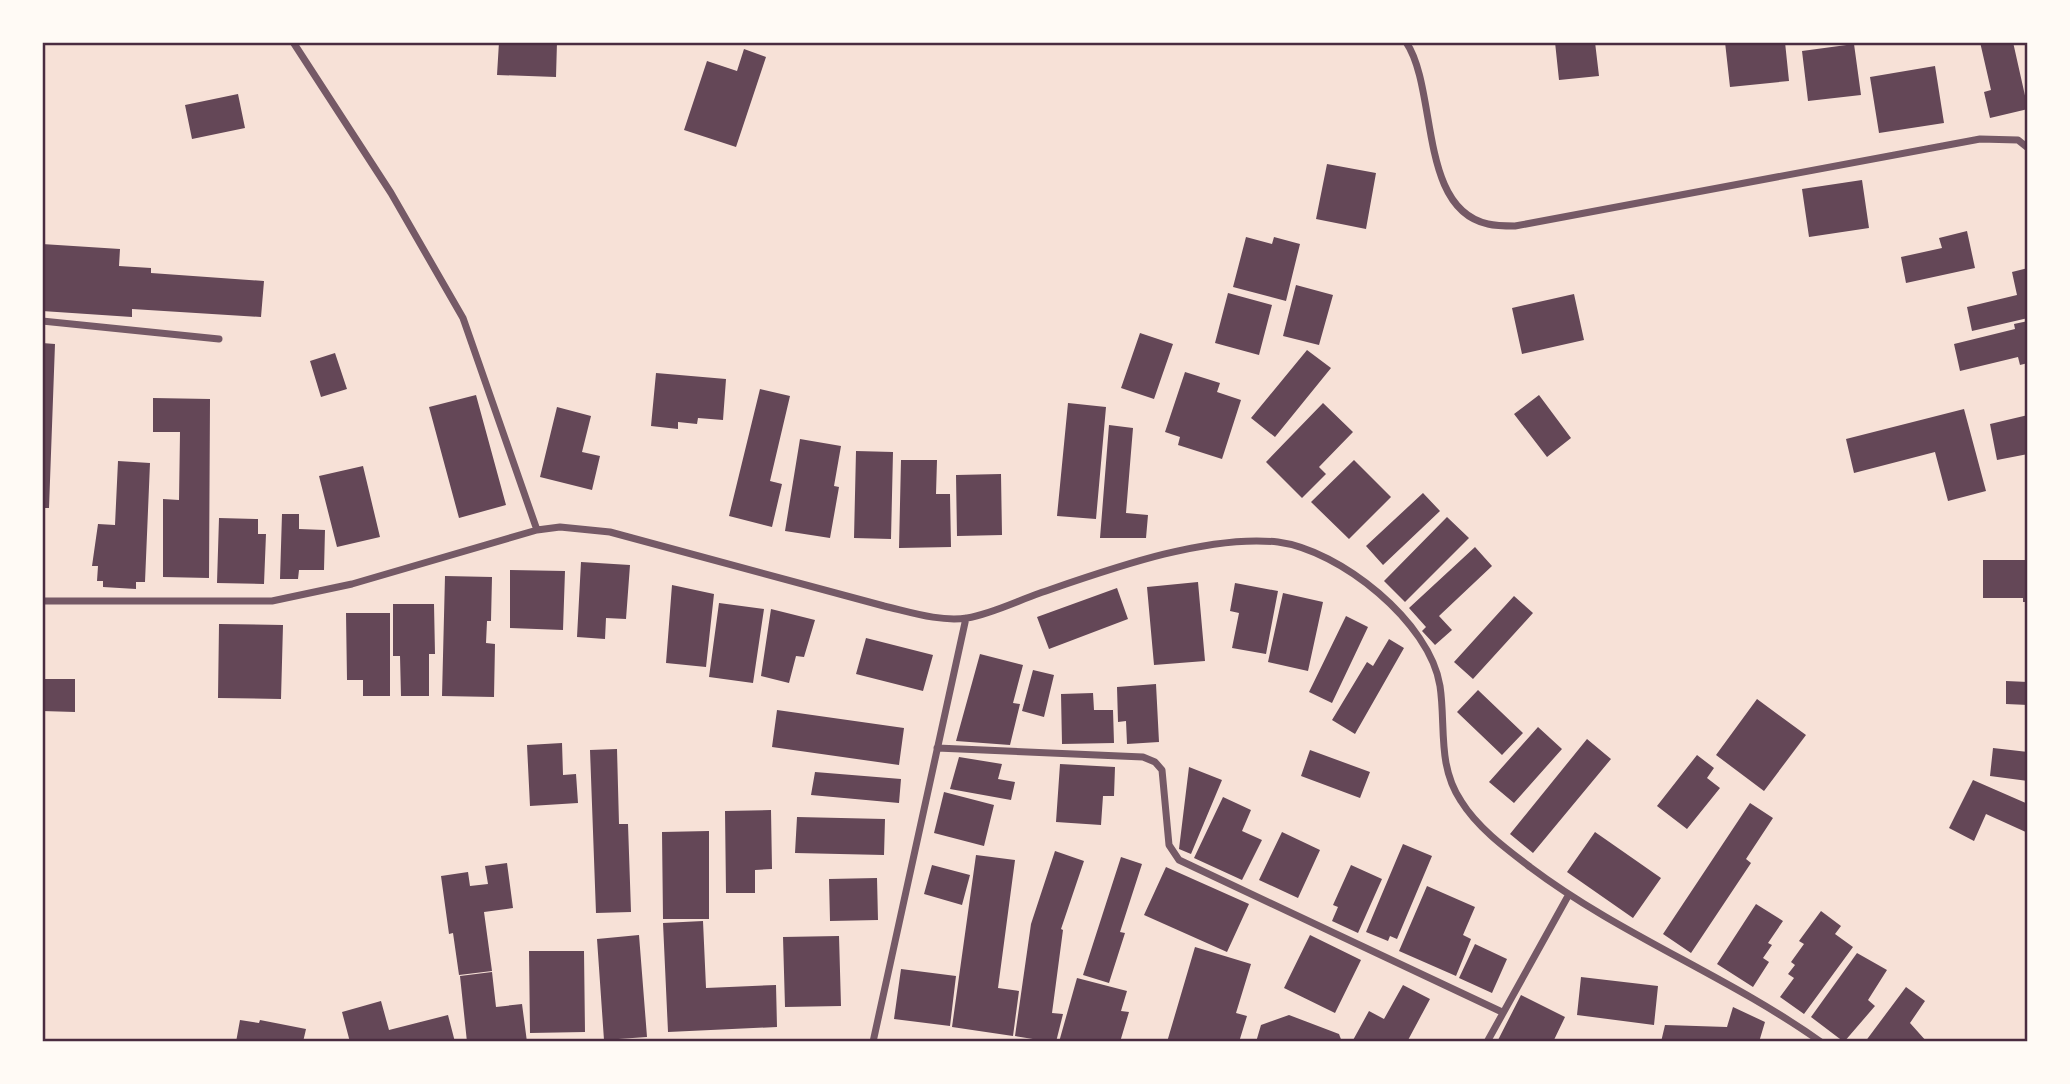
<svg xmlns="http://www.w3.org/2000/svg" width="2070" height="1084" viewBox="0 0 2070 1084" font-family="'Fira Sans Condensed',sans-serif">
  <rect width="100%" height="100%" fill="#f7e1d7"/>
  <path fill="#644757" d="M499,42H557L556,77L497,75Z
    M1555,42H1595L1599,76L1559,80Z
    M1725,42H1785L1789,81L1730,87Z
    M1980,42H2013L2028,109L1990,118L1984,92L1991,90Z
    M1854,44L1861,95L1808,101L1802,51Z
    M744,49L766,57L736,147L684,130L707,61L737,71Z
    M1935,66L1944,123L1879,133L1870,77Z
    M238,94L245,128L192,139L185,105Z
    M1327,164L1376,173L1366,229L1316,219Z
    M1862,180L1869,228L1809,237L1802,189Z
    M1967,231L1975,268L1906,283L1901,257L1942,248L1939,238Z
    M1246,237L1272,244L1274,237L1300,244L1286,301L1233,287Z
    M42,244L120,249L119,266L151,268V273L264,281L261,317L132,309V317L42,311Z
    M2028,268V318L1972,331L1967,307L2017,295L2012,272Z
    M1296,285L1333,295L1319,345L1283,336Z
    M1228,293L1272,305L1259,355L1215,343Z
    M1574,294L1584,340L1522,354L1512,308Z
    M2028,321V363L2020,365L2018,357L1960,371L1954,344L2015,329L2014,324Z
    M1140,333L1173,344L1154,399L1121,388Z
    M42,343L55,344L49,508H42Z
    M1307,350L1331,368L1275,437L1251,418Z
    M335,353L347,389L321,397L310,361Z
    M1185,372L1220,383L1217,392L1241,400L1222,459L1178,445L1180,437L1165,432Z
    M656,373L726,379L723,420L698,418L697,424L678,422V429L651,426Z
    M760,389L790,396L770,481L782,484L772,527L729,516Z
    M476,395L506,505L459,518L429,407Z
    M1539,395L1571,438L1547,457L1514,414Z
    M153,398L210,399L209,578L163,577V499L179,500L180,432H153Z
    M1068,403L1106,407L1096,519L1057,516Z
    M1323,403L1353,432L1319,467L1326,474L1302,498L1266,462Z
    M557,407L591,416L582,452L600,456L592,490L540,477Z
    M1964,409L1986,491L1948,501L1935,452L1854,473L1846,439Z
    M2028,415V454L1997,460L1990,424Z
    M1109,425L1133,428L1126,513L1148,515L1146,538H1100Z
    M800,439L841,446L834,486L839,487L830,538L785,531Z
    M856,451L893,452L891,539L854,538Z
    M901,460H937L936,494H950L951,547L899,548Z
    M1354,460L1391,497L1349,539L1311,502Z
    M118,461L150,463L145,582H136V589L103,587V581H97L98,566H92L98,524L115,525Z
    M363,466L380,537L337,547L319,476Z
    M1001,474L1002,535L957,536L956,475Z
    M1423,493L1440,511L1383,565L1366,546Z
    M282,514H299V529L325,530L324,570H299L298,579H280Z
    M1447,517L1469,538L1405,602L1384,581Z
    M219,518L258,519V534H266L264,584L217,583Z
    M1475,547L1492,566L1439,616L1452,630L1435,645L1422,631L1426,627L1409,608Z
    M1983,560H2028V602H2023V598H1983Z
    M581,562L630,565L626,619L606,618L605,639L577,637Z
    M510,570L565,571L563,630L510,628Z
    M445,576L492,577L491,621H487L486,643L495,644L494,697L442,696Z
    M1198,582L1205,661L1154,665L1147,587Z
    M1235,583L1278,591L1266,654L1232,648L1239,613L1230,611Z
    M672,585L714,594L706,667L666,663Z
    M1117,588L1128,619L1049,649L1037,617Z
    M1283,593L1323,602L1308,671L1268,662Z
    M1514,596L1533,613L1473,679L1454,662Z
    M719,603L764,609L753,683L709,677Z
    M393,604H434L435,654H429V696H401L400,656H393Z
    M771,609L815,620L804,657L796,656L789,683L761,676Z
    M346,613H390V696H363V680H347Z
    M1346,616L1368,627L1332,703L1309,692Z
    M219,624L283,625L281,699L218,698Z
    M866,638L933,655L923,691L856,674Z
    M1389,639L1404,648L1355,734L1332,720L1367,662L1373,666Z
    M980,654L1023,665L1013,703L1020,704L1010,745L956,741Z
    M1033,670L1054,675L1044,717L1022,711Z
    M42,679H75V712L42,711Z
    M2006,681L2028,682V705L2006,704Z
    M1156,684L1159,742L1127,744L1126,721L1118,722L1117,687Z
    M1478,690L1523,733L1502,755L1457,712Z
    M1093,693L1094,710H1113L1114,743L1062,744L1061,694Z
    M1757,699L1806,735L1764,791L1716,755Z
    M777,710L904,728L899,765L772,747Z
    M1538,727L1562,749L1514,803L1489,782Z
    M1587,739L1611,759L1533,853L1510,834Z
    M562,743L563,775L576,774L578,803L530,806L527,745Z
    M1993,748L2028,752V781L1990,776Z
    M617,749L619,824H628L631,912L596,913L590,750Z
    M1310,750L1370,772L1360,798L1301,776Z
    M1697,755L1714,768L1707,778L1720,788L1687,829L1657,806Z
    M959,757L1002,764L998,779L1015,782L1011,800L950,789Z
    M1060,764L1115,767L1114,796H1103L1101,825L1056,822Z
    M1189,767L1222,780L1191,854L1179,849Z
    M815,772L901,779L899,803L811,795Z
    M1973,780L2028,804V833L1986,814L1974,841L1949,828Z
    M944,792L994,805L984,846L934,833Z
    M1223,797L1251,810L1242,831L1262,840L1242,880L1194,858Z
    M1750,803L1773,818L1746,859L1751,863L1691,953L1663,934Z
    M771,810L772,869L755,870V893H726L725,811Z
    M797,817L885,819L884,855L795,853Z
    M709,831V919H663L662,832Z
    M1282,832L1320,850L1298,898L1259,880Z
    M1595,832L1661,878L1633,918L1567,872Z
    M1403,844L1432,856L1397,939L1390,936L1388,941L1366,932Z
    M1055,851L1084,861L1061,929L1063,930L1052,1013L1063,1014L1056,1042H1051L1015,1036L1031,924Z
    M976,855L1015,860L998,988L1019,991L1013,1036L952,1027Z
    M1121,857L1142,864L1120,932L1125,933L1109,983L1083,975Z
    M507,863L513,908L484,912L492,971L459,975L453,933L449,934L441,876L468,872L470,886L488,884L485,866Z
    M932,865L970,875L962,905L924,894Z
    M1351,865L1382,879L1358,933L1332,921L1338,907L1333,905Z
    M1166,867L1249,904L1227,952L1144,915Z
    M877,878L878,920L830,921L829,879Z
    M1427,886L1475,907L1463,935L1471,939L1456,976L1399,951Z
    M1756,904L1783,921L1768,943L1772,945L1763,958L1769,962L1753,987L1717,964Z
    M1821,911L1841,926L1835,934L1853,947L1804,1014L1780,997L1794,978L1788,974L1795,965L1791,962L1804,944L1799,941Z
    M703,921L706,988L776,985L777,1027L668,1032L663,923Z
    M639,935L647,1037L604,1040L597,939Z
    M1310,935L1361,960L1335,1013L1284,988Z
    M839,936L841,1006L785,1007L783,937Z
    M1475,944L1507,959L1492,993L1459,978Z
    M1195,947L1251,964L1236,1013L1247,1016L1239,1042H1167Z
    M529,951H584L585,1032L530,1033Z
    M1857,953L1887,970L1868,1000L1875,1006L1844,1042L1811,1017Z
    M901,969L956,976L950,1026L894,1019Z
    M492,972L496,1007L522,1004L527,1042H467L460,976Z
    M1581,977L1658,986L1654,1025L1577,1015Z
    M1077,978L1127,991L1121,1011L1129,1012L1120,1042H1059Z
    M1403,985L1430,999L1407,1042H1352L1369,1011L1384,1019Z
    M1906,987L1925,1001L1910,1023L1927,1042H1865Z
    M1521,995L1565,1017L1553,1042H1497Z
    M381,1001L389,1030L448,1015L455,1042H350L342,1012Z
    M1733,1007L1765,1022L1759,1042H1661L1665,1025L1727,1027Z
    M1289,1015L1339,1034L1342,1042H1256L1261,1025Z
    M240,1020L259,1023L260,1020L306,1029L303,1042H236Z"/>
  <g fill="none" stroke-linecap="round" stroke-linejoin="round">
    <path stroke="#755966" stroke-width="7" d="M293,42L391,193L463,318L537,530
      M1406,42C1438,89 1418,209 1488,224C1496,226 1506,226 1515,226L1980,139L2018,140L2028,148
      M42,321L219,339
      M42,601H272L352,584L537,530L560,527L610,532L884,606C910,612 940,622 967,618C991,614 1017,601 1040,593C1107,570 1206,534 1278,542C1340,550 1430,622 1440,686C1446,726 1437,765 1461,801C1477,827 1505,848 1530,867C1620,935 1728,976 1821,1042
      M937,748L1143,757L1155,762L1162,770L1169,845L1179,860L1502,1012
      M873,1042L966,618
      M1487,1042L1568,896"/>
  </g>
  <rect width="2070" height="1084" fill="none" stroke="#fffaf5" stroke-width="88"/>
  <rect x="44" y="44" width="1982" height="996" fill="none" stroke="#4a2c40" stroke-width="2.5"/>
</svg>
